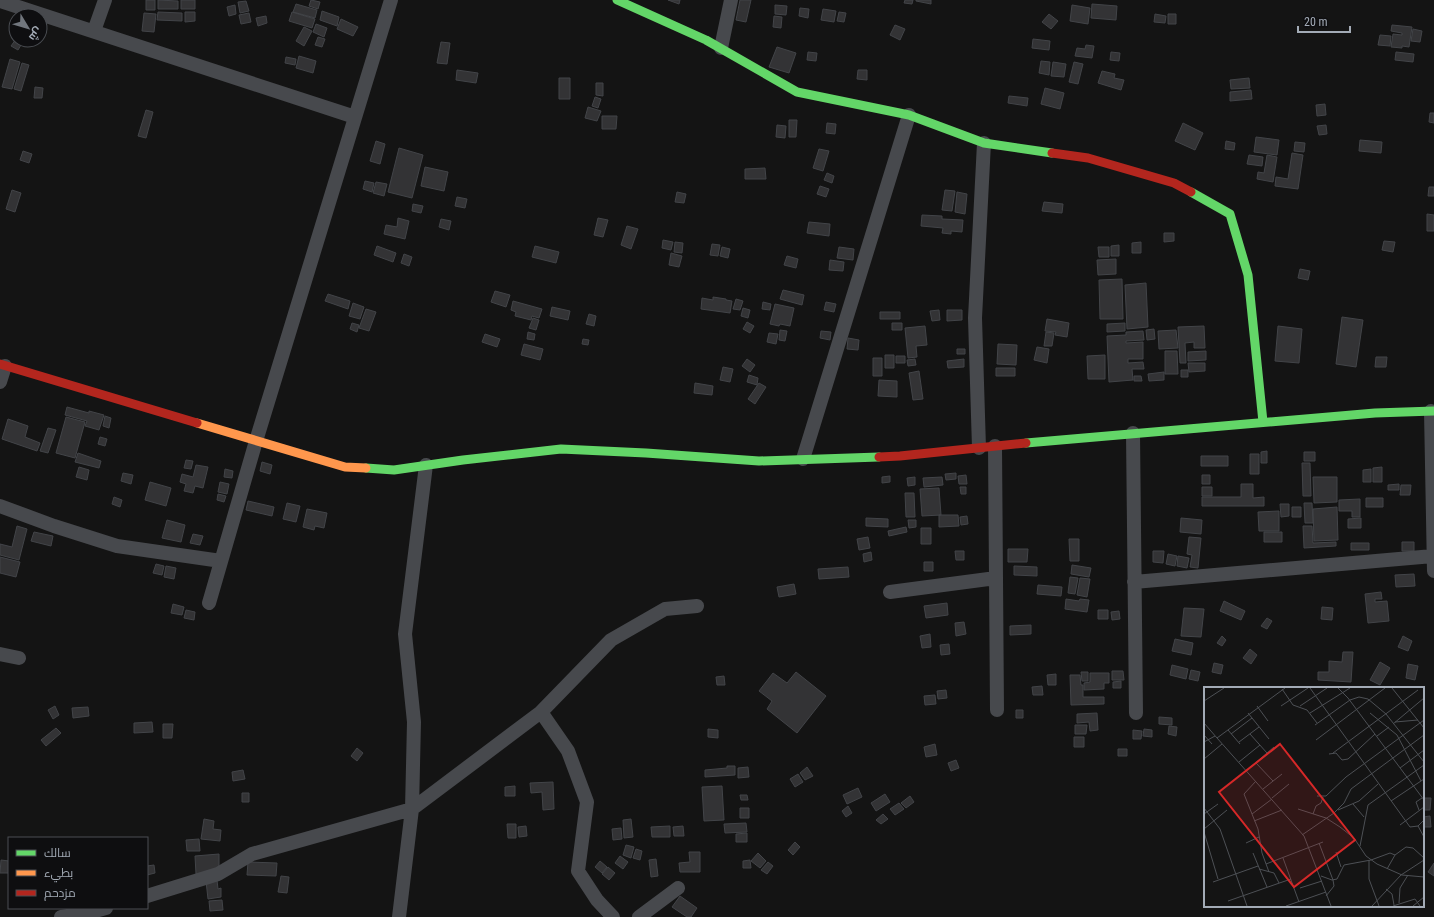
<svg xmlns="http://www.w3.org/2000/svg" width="1434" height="917" viewBox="0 0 1434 917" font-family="'Roboto Condensed',Cairo,sans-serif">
  <rect width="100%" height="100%" fill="#141414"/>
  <path fill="#333335" stroke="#424448" d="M146,0H155V10H146Z
    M158,0L178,1V9H158Z
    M181,0H195V9H181Z
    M311,0L320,2L318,9L309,6Z
    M668,0H680L679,4Z
    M740,0H751L746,22L736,20Z
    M905,0H913L912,4L904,3Z
    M916,0H931V4L916,1Z
    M246,1L249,11L240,13L238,2Z
    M296,4L317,10L315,18L293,12Z
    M1092,4L1117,6L1116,20L1091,18Z
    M235,5L236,14L229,16L227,7Z
    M775,5L787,6L786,15L775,14Z
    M1072,5L1090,8L1088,24L1070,21Z
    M800,8L809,9L808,18L799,16Z
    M823,9L836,11L834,22L821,20Z
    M322,11L339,17L337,26L320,20Z
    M158,12L182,13V21L157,20Z
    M185,12H195V21L185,22Z
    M292,12L315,19L312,28L289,21Z
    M839,12L846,13L844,22L837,21Z
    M144,13L156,14L154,32L142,31Z
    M249,13L251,22L241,24L239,15Z
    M1049,14L1058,21L1051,29L1042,22Z
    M1155,14L1166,16L1165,23L1154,22Z
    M1168,14H1176V24H1168Z
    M266,16L267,23L258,26L256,18Z
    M774,16L782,17L781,28L773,27Z
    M341,19L358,27L353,36L337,29Z
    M316,24L327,28L324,37L313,32Z
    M895,25L905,29L900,40L890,35Z
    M1392,25L1412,27L1409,47L1402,46V48L1391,47L1393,34L1402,35V33L1391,31Z
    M304,27L312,31L304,46L296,41Z
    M1413,29L1422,31L1420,42L1411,41Z
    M1380,35L1391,36L1390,46L1378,45Z
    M318,37L325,39L322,47L315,45Z
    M16,39V40H24L18,50L11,46Z
    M1033,39L1050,41L1049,50L1032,48Z
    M441,42L450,43L447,64L437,63Z
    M1086,45L1094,46L1092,58L1075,56L1077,48L1085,49Z
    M777,47L796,53L789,73L769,67Z
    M808,52L817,53L816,61L807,60Z
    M1111,52L1120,53L1119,61L1110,60Z
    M1396,52L1414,54L1413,62L1395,60Z
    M299,56L316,61L313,73L296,68Z
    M286,57L296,59L295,65L285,63Z
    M10,59L20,62L12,89L2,87Z
    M1041,61L1050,62L1049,75L1039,73Z
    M1053,62L1066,64L1064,77L1051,76Z
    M1074,62L1083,64L1078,84L1069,82Z
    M22,63L29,65L21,91L14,89Z
    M457,70L478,73L476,83L456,80Z
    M858,70H867V80L857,79Z
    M1102,71L1115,74L1114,78L1124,80L1121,90L1098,83Z
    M559,78H570V99H559Z
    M1249,78L1250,88L1231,89L1230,80Z
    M596,83H603V96L596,95Z
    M35,87L43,88L42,98H34Z
    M1045,88L1064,93L1060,109L1041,104Z
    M1251,90L1252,99L1230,101V92Z
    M1009,96L1028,98L1027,106L1008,103Z
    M595,97L601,99L598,108L592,106Z
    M1325,104L1326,115L1317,116L1316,105Z
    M588,107L601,111L597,121L585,118Z
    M146,110L153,112L146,138L138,136Z
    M1430,113H1434V123L1429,122Z
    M602,116H617L616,129H602Z
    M789,120H797L796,137H789Z
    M827,123L836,124L835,134L826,133Z
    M1183,123L1203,133L1195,150L1175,141Z
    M777,125L786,126L785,138L776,137Z
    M1326,125L1327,134L1319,135L1317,126Z
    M1256,137L1279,140L1277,155L1254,152Z
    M1360,140L1382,142L1381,153L1359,151Z
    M376,141L385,144L380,164L370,161Z
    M1226,141L1235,143L1234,150L1225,149Z
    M1295,142L1305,143L1304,152L1294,151Z
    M399,148L423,155L412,198L388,192Z
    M819,149L829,151L823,171L813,168Z
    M23,151L32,154L29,163L20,160Z
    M1292,153L1303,155L1298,189L1275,186L1276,177L1288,179Z
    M1249,155L1263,157L1262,166L1247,164Z
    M1267,155L1277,157L1273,182L1257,179L1258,172L1264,173Z
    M425,167L448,172L444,191L421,186Z
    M765,168L766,179H745V169Z
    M827,173L834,176L832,183L824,180Z
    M365,181L374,183L372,192L363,189Z
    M376,182L387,184L384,196L373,193Z
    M820,186L829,189L826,197L817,194Z
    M1429,187H1434V196H1428Z
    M12,190L21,193L15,212L6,209Z
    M945,190L955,191L952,211L942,210Z
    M677,192L686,194L684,203L675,202Z
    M957,192L967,194L965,214L955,212Z
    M457,197L467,199L465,208L455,206Z
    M1044,202L1063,204L1062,213L1042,211Z
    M413,204L423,206L421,213L412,211Z
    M1427,214L1434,215V231H1427Z
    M922,215L942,216V219L963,220L962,232L951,231V234L942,233L943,228L921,226Z
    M398,218L409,221L405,239L384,234L386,225L397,227Z
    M598,218L608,220L603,237L594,235Z
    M441,219L451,221L449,230L439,227Z
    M809,222L830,224L829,236L807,233Z
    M627,226L638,229L631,249L621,245Z
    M1164,233H1174V241L1164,242Z
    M663,240L673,242L671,250L662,248Z
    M1384,241L1395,242L1393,252L1382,250Z
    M675,242L683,243L682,253L674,252Z
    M1141,242V253H1132V243Z
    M712,244L720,245L718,256L710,255Z
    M1119,245V256H1111V246Z
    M377,246L396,253L393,262L374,255Z
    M535,246L559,252L556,263L532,257Z
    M722,247L730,249L728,258L720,256Z
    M839,247L854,249L853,260L837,258Z
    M1098,247H1109V257H1099Z
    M671,253L682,256L679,267L669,265Z
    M404,254L412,257L409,266L401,263Z
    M787,256L798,259L796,268L784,265Z
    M1116,259V274L1098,275L1097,260Z
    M830,260L844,262L843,271L829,270Z
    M1300,269L1310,271L1308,280L1298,278Z
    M1122,279L1123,319H1100L1099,280Z
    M1146,283L1148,327L1127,329L1125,285Z
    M783,290L804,295L802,305L780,299Z
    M495,291L510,295L506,307L491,302Z
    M328,294L350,301L348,309L325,301Z
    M713,297L726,299V300L732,301L730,313L701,309L702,298L713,300Z
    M736,299L743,301L740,310L733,309Z
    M513,301L542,309L539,318L532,316L531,320L515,316L516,312L511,310Z
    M763,302L771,304L770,310L762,309Z
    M826,302L836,304L834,312L824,310Z
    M353,303L364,307L360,319L349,316Z
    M775,304L794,308L790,326L780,324L779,326L770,324Z
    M552,307L570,311L568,320L550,316Z
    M743,308L750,310L748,318L741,316Z
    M366,309L376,312L369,331L359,328Z
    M939,310L940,320L932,321L930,311Z
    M947,310H962V320L947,321Z
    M880,312H900V319H880Z
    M589,314L596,316L594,326L586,324Z
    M1342,317L1363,320L1356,367L1336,364Z
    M533,318L539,320L536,330L529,328Z
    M1047,319L1069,323L1067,337L1055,335L1056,332L1045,331Z
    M747,322L754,326L750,333L743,329Z
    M352,323L359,325L357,332L350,329Z
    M892,323H902V330H892Z
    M1125,323V331L1107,332V324Z
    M925,326L927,345L916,346L917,357L908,358L905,328Z
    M1204,326L1205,348H1194V342L1185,343L1186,363H1180L1178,327Z
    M1278,326L1302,329L1299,363L1275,361Z
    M1154,329L1155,339L1147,340L1146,330Z
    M780,330L787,331L785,341L779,340Z
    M1176,330L1178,348L1159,349L1158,331Z
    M821,331L831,332L830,340L820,338Z
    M1143,331L1144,340L1126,341V343L1143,342V359H1128V363L1143,362L1144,369H1132L1133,380L1109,382L1107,336L1126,335V332Z
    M528,332L535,334L534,340L527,339Z
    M1046,332L1054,333L1052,346H1044Z
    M769,333L778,334L776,344L767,342Z
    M485,334L500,339L497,347L482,342Z
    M848,338L859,340L858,350L847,349Z
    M583,339L589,340L588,345L582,344Z
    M524,344L543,349L540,360L521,355Z
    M998,344L1017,345L1016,365L997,364Z
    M1037,347L1049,349L1047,363L1034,360Z
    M957,349H965V354H957Z
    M1165,351H1177L1178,374H1165Z
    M1206,351V360L1188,361V352Z
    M885,355H894V368H885Z
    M1105,355V379H1088L1087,356Z
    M896,356H905V363H896Z
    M1376,357H1387L1386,367H1375Z
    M873,358H882V376H873Z
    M747,359L755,365L750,372L742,366Z
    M915,359L916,365L908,366L907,360Z
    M964,359V367L948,368L947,361Z
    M1188,363H1205V371L1189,372Z
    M723,367L733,369L730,382L720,380Z
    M996,368H1015V376H996Z
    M1181,370H1188V377H1181Z
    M919,371L923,399L913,400L909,373Z
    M1164,372V380L1149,381L1148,374Z
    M749,375L758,378L757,385L747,382Z
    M1134,376H1141L1142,381H1134Z
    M879,380L897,381V397L878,396Z
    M695,383L713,386L712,395L694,393Z
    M759,383L766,387L755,404L748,399Z
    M67,407L89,413V411L104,415L99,430L85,426L87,421L65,415Z
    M105,416L111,418L109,428L103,426Z
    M66,417L85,422L75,458L56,453Z
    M8,419L28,426L25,437L40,443L37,451L2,439Z
    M48,428L56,430L48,453L40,451Z
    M100,437L107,439L105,446L98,444Z
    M1267,451V463H1261V452Z
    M1304,452H1315V461H1304Z
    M78,453L101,461L99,468L75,462Z
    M1250,454H1259V474H1250Z
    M1201,456H1228V466H1201Z
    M186,460L193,461L191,469L184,468Z
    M262,462L272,465L270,474L260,471Z
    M1302,463H1310L1311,496H1303Z
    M196,465L208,467L203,488L195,486L193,493L184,491L186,484L180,482L182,474L193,477Z
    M79,467L89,470L87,480L76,477Z
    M1382,467V482H1373V468Z
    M225,469L233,471L232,478L224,477Z
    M1371,469V482H1363V470Z
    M123,473L133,475L131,484L121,481Z
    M956,473V479L946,480L945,474Z
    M966,475L967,484H959L958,476Z
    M1202,475H1210V484H1202Z
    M890,476V482L882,483V477Z
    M915,477V485L908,486L907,478Z
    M942,477L943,485L924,487L923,478Z
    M1313,477H1337V502L1314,503Z
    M150,482L171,488L166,506L145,500Z
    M220,482L229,484L227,494L218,492Z
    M1241,484H1253V498L1264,497V506H1202V497H1241Z
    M1399,484V490H1388V485Z
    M1401,485H1411L1410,495H1400Z
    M960,487H966V494H961Z
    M1202,487H1212V496H1202Z
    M939,488L941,515L922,516L920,489Z
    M905,493H914L915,517H906Z
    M218,494L226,496L224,502L217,500Z
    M114,497L122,500L120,507L112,504Z
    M1366,498H1383V507H1366Z
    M1360,499V517H1352V511H1339V500Z
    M248,501L274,507L272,516L246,510Z
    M287,503L300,506L296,522L283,519Z
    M1304,503H1312L1313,523H1305Z
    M1280,504H1289V516L1281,517Z
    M1292,507H1301V517H1292Z
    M1337,507L1338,540L1314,541L1313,509Z
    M307,509L327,513L324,528L315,526L314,530L303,527Z
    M1279,511V531H1259L1258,512Z
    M939,515H958L959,526L939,527Z
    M967,516L968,524L961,525L960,517Z
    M866,518L888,519V527L866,526Z
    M1181,518L1202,520L1201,534L1180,532Z
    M1361,518V528H1348V519Z
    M167,520L185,525L181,542L162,538Z
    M908,520H916V527L909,528Z
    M17,526L27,529L19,560L0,555V544L12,547Z
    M1303,526H1312L1313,543L1336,542V546L1304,548Z
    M906,527L907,532L889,536L888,531Z
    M921,528H931V544H921Z
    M34,532L53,536L51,546L31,541Z
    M1264,532H1282V542H1264Z
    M193,534L203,536L200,545L190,543Z
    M868,537L870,548L859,550L857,539Z
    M1189,537L1201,538L1198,568L1190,567L1192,555L1187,554Z
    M1069,539H1079V561H1070Z
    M1402,542H1414V551H1402Z
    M1351,543H1369V550H1351Z
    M1008,549H1028L1027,562H1008Z
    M955,551H964V560H956Z
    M1153,551H1164L1163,563L1153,562Z
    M871,552L872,560L864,562L863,554Z
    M1168,554L1177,556L1175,566L1166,564Z
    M1178,556L1189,558L1187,568L1177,566Z
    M0,557L20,562L16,577L0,573Z
    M924,562H933V571H924Z
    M156,564L164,566L162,575L153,573Z
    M1072,565L1091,568L1089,577L1071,574Z
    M166,566L176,568L174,579L164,577Z
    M1014,566L1037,567V576L1014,575Z
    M848,567L849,577L819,579L818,569Z
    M1414,574L1415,586L1396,587L1395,575Z
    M1070,577L1078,578L1075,594L1068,593Z
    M1080,578L1090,579L1087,597L1077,595Z
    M794,584L796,594L779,597L777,587Z
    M1038,585L1062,587L1061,596L1037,594Z
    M1381,592L1382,599H1375V602L1387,601L1389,621L1368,623L1365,594Z
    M1066,599L1079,601L1080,599L1089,600L1087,612L1065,609Z
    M1224,601L1245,611L1241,620L1220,611Z
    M947,603L948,615L926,618L924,606Z
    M173,604L184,607L182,615L171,613Z
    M1322,607L1333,608L1332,620L1321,619Z
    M1184,608L1204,609L1201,637L1181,636Z
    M186,610L195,612L194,620L184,618Z
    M1098,610H1108V619H1098Z
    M1119,611L1120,619L1112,620L1111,612Z
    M1267,618L1272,621L1267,629L1261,626Z
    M964,622L966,634L956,636L955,623Z
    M1031,625V634L1010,635V626Z
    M930,634L931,647L922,648L920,636Z
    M1222,636L1226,640L1222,646L1217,643Z
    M1403,636L1412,641L1408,651L1398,647Z
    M1175,639L1193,643L1191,655L1172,651Z
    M949,644L950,654L941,655L940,645Z
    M1250,649L1257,655L1251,664L1243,658Z
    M1343,652H1353L1351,682L1318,680V672H1329V661L1342,662Z
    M1380,662L1390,668L1380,685L1370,680Z
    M1214,663L1223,665L1221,674L1212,672Z
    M1408,664L1418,666L1415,680L1406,678Z
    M1172,665L1188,669L1186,679L1170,675Z
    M1191,670L1200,672L1198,681L1189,679Z
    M1112,671H1123L1124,680H1112Z
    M796,672L826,696L797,733L767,709L772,701L759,691L773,673L787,683Z
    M1081,672H1088V681H1082Z
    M1090,673H1109V683H1104V689L1084,690V683L1090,682Z
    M1056,674V685H1048L1047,675Z
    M1070,675H1080L1081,685H1083V697H1104V704L1071,705Z
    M724,676L725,685H717L716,677Z
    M1121,681V688H1113V682Z
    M1042,686L1043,695H1033L1032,687Z
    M946,690L947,698L938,699L937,691Z
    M935,695L936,704L925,705L924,696Z
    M55,706L59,715L53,719L48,710Z
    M88,707L89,716L73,718L72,708Z
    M1016,710H1023V718H1016Z
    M1097,713L1098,730L1090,731L1089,722L1077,723V714Z
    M1159,717L1172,718V725L1159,724Z
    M152,722L153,732L134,733V723Z
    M163,724H173L172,738H163Z
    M1075,725H1087L1086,734H1075Z
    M1169,726L1177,727L1176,736L1168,734Z
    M56,728L61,733L46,746L41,740Z
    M708,729L718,730V738L708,737Z
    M1144,729L1152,730V737L1143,736Z
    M1133,730L1142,731L1141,739H1133Z
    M1074,737H1084V747H1074Z
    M935,744L937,755L926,757L924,747Z
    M357,748L363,753L357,761L351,756Z
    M1118,749H1127V756H1118Z
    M956,760L959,768L951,771L948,763Z
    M727,766H735V775L705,777V770L727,768Z
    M748,767L749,777L738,778V768Z
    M807,767L813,776L805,780L800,773Z
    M243,770L245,779L233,781L232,772Z
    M798,774L803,782L795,787L790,779Z
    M553,782L554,809L543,810L542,792L531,793L530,783Z
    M515,786V796H505V787Z
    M722,786L724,820L704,821L702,787Z
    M858,788L862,797L847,804L843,795Z
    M242,793H249V802H242Z
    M885,794L890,802L876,811L871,803Z
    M740,795H747L748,800H741Z
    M910,796L914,802L906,808L901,803Z
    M1423,798H1431L1430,810H1423Z
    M899,803L904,809L895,815L890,809Z
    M848,806L852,813L846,817L842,811Z
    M740,808H749V818H740Z
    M883,814L888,819L881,824L876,820Z
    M1430,816L1431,827H1423V817Z
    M204,819L214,821L213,829L221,830L220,841L201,839Z
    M631,819L633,837L624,838L623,820Z
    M746,823L747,832L725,833L724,824Z
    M507,824H516V838H508Z
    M526,826L527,836L519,837L518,827Z
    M670,826V837H652L651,827Z
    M683,826L684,836H674L673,827Z
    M621,828L622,839L613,840L612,829Z
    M747,833V842H736V834Z
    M199,839L200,851H187L186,840Z
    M795,842L800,847L793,855L788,850Z
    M626,845L634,847L631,858L623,855Z
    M636,849L642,851L640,860L633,858Z
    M689,852H700V872H680L679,863L690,862Z
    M758,853L766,861L760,868L751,861Z
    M219,854V872L196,874L195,856Z
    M620,856L628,862L623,869L615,863Z
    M656,859L658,876L651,877L649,860Z
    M1,860L9,861V873H0Z
    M750,860L751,868H743V861Z
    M600,861L607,867L602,873L595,867Z
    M248,862L277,863L276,876L247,875Z
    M768,862L773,866L767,874L761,870Z
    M1434,863V876L1428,872Z
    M154,865L155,873L147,875V866Z
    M608,867L615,873L609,880L602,874Z
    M281,876L289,877L287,893L278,892Z
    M217,880L218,889L221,888V897L208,899L206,881Z
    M680,896L697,908L691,917H687L672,907Z
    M222,900L223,910L210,911L209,901Z"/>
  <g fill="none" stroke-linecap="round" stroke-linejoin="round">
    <path stroke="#47494d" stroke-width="14" d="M0,1L355,117
      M94,31L105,0
      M721,48L731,0
      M0,382L5,366
      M1431,411L1434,571
      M1133,433L1136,713
      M995,446L997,710
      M979,448L975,318L984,143
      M803,459L909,115
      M0,506L54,526L117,546L221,561
      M1134,582L1433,556
      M890,592L996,578
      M209,603L256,441L391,0
      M0,654L19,658
      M541,712L568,751L587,802L578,871L597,900L613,917
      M147,896L218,874L252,854L412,809L541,712L611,640L665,609L697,606
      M61,917L88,913L106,908
      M399,917L412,809L414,722L405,634L426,465
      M639,917L678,888"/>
    <path stroke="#63d668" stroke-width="9" d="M617,0L706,40L797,92L909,115L984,143L1052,153
      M1191,192L1230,214L1248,275L1263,422
      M1026,443L1375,413L1434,411
      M366,468L394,470L463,460L561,449L646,453L759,461L879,457"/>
    <path stroke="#ff974d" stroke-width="9" d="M197,423L345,467L366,468"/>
    <path stroke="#b3261e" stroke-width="9" d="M1052,153L1088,158L1174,183L1191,192
      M0,364L197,423
      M879,457L900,456L1026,443"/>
  </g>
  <g transform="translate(1204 687)">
    <rect width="220" height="220" fill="#141414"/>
    <path fill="none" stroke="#4d5055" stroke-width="1" d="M106,1L206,140L214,139L220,133M134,1L144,11L220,113M188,1L220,41M78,2L89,18L103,23L113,36M0,14L20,1M53,19L64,34M77,19L104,1M96,19L123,1M44,26L65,52M106,26L146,1M166,26L193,48L217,94M191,35L214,33M0,36L13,51L81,1M189,37L220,11M111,38L146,13L155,10L164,12L182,27L220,75M24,43L36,57M27,47L48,31M46,47L63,66M0,48L8,57M173,49L185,40M13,51L100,149L127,219M112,53L181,1M0,55L11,49M35,55L55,40M129,66L214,3M125,67L132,66L138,73L144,72L171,47M0,72L18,57M35,75L56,58M52,76L69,94M196,81L220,63M42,84L70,60M52,94L40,107L54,142L58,166L65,185M59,102L78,87M113,109H122L142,90L220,33M68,111L85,97M187,114L220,92M149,117L160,130M0,121L16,142L43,219M94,122L122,131L136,140L150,151L162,169L173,177L198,188L220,190M134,123L155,114L174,97M215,123L212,115L218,111M130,126L140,116L147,102L220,48M0,127L14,117M48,127L68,112M109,127L112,119L117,116L119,110M50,134L78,123M196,138L220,120M214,139L220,150M0,142L23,123M0,145L14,192M98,148L130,126M42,156L55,150M115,156L129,193L130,199L122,209M156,159L164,118L220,78M132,165L137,180M49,166L63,200M79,171L95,215M165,173V192L175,219M62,177L119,155M55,182L70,186L75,196M183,182L191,168L202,160L209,161L220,171M117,189L128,193L133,192L140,178L167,173L186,166L191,168M9,195L54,179M96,201L118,194M182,202L188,207L190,218M24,214L87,192M195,216L196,201L204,188M82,219L122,205M168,219L197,188L220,173M189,219L211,212L216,219M209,219L220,210"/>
    <path fill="#d62828" fill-opacity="0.15" stroke="#d62828" stroke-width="2" d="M76,57L151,153L90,200L15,105Z"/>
    <rect width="220" height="220" fill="none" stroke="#a3abb6" stroke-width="2"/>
  </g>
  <rect x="8" y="837" width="140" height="72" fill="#0e0e10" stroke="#4a4d52"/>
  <rect x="16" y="850" width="20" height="6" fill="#63d668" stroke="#4a4d52"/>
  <text x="44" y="857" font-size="12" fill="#a3abb6">سالك</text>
  <rect x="16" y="870" width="20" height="6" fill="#ff974d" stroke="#4a4d52"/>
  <text x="44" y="877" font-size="12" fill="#a3abb6">بطيء</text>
  <rect x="16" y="890" width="20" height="6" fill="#b3261e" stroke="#4a4d52"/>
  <text x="44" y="897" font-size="12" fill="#a3abb6">مزدحم</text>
  <g transform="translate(28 28) rotate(128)"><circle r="19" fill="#0e0e10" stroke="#4a4d52"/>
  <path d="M0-3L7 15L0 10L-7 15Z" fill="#71767d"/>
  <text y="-6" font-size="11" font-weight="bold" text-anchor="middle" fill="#a3abb6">ش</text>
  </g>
  <path d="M1298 26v6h52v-6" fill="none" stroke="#a3abb6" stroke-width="2"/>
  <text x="1304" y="26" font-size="12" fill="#a3abb6" stroke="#0e0e10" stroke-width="3" paint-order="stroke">20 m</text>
</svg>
